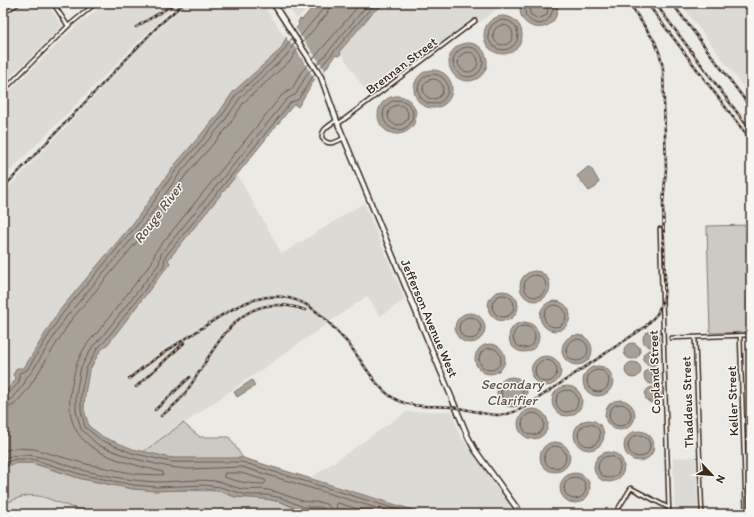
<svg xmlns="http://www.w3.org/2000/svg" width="754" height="517" viewBox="0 0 754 517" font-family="Itim,sans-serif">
  <rect width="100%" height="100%" fill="#ebeae5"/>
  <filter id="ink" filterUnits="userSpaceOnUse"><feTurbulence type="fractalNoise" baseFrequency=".025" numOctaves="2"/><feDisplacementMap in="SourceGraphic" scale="8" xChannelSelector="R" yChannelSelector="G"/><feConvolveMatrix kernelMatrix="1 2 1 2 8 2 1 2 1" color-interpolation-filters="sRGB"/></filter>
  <g filter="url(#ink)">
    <path fill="#dcdad4" d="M26,3H47L62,26L3,84V17Z
      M103,3H177L3,178V97L81,21L88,18Z
      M187,3H262L286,38L281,49L233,92L216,117L173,167L135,221L59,311L24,369H17L13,375L17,379L3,395V205L10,186L145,42Z
      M285,3H313L297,19Z
      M387,3H505L477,24L473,18L370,98L340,51L374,11Z
      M680,3H751V97Z
      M237,174L282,254L364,203L405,300L380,316L367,296L143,452L103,437L89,426L84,410L85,394L89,371L100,351L108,344L170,263L167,260Z
      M452,411L459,434L516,514H426L311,478L406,412Z
      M696,457L698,514H675L673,458Z
      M32,494L72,507L102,514H3V505L19,496Z"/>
    <path fill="#cdcac4" stroke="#847a71" d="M751,225V332L710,333L707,226Z
      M183,423L200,437H229L243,458L188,460L171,458L143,452Z
      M17,463H32L82,479L133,489L219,491L235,497L266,499L281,502L302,511H321L328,514H102C92,511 81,510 71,507C41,497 34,488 3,505V467Z"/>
    <path fill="#a8a198" stroke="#7c7167" d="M316,3H387L374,11L340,51L341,54L338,56L335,55L325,70L314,80L298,107L294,104L168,260L170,263L108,344L100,351L89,371L85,394L84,410L89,426L103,437L133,449L171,458H243L426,514H328L321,511H302L281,502L266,499L235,497L219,491L204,489L156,491L133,489L82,479L32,463H17L3,467V395L16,379L13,375L17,368H24L59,311L135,221L173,167L216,117L233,92L281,49L286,38L299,25L298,22L300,19L302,20Z
      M521,3H557C562,38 513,33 521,3Z
      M484 35a19 19 0 1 1 38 0a19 19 0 1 1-38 0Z
      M449 62a19 19 0 1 1 38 0a19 19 0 1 1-38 0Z
      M414 89a19 19 0 1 1 38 0a19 19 0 1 1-38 0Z
      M378 115a19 19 0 1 1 38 0a19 19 0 1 1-38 0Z
      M588,167L591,168L599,182L596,187L589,191L577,176Z
      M520 286a15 15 0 1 1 30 0a15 15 0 1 1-30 0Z
      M488 306a15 15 0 1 1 30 0a15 15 0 1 1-30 0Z
      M540 316a15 15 0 1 1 30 0a15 15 0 1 1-30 0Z
      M455 328a15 15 0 1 1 30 0a15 15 0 1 1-30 0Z
      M509 337a15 15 0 1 1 30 0a15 15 0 1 1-30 0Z
      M643 339a8 8 0 1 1 16 0a8 8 0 1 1-16 0Z
      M562 350a15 15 0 1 1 30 0a15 15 0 1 1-30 0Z
      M624 351a8 8 0 1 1 16 0a8 8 0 1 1-16 0Z
      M475 359a15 15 0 1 1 30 0a15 15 0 1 1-30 0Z
      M643 358a8 8 0 1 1 16 0a8 8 0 1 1-16 0Z
      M531 371a15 15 0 1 1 30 0a15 15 0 1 1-30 0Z
      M625 370a8 8 0 1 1 16 0a8 8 0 1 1-16 0Z
      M583 381a15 15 0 1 1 30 0a15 15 0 1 1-30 0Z
      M644 376a8 8 0 1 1 16 0a8 8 0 1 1-16 0Z
      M497 392a15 15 0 1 1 30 0a15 15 0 1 1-30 0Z
      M252,380L255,386L237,397L234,392Z
      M552 401a15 15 0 1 1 30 0a15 15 0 1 1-30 0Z
      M645 395a8 8 0 1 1 16 0a8 8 0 1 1-16 0Z
      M605 415a15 15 0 1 1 30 0a15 15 0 1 1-30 0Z
      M518 424a15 15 0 1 1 30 0a15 15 0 1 1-30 0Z
      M574 435a15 15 0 1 1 30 0a15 15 0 1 1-30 0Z
      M624 446a15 15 0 1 1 30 0a15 15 0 1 1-30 0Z
      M540 457a15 15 0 1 1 30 0a15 15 0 1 1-30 0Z
      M594 467a15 15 0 1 1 30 0a15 15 0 1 1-30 0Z
      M560 488a15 15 0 1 1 30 0a15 15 0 1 1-30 0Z"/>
    <path fill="#ebeae5" d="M294,26L325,70L316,81L294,46L291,44L287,39V34Z"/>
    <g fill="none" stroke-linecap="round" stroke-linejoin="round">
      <path stroke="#675a4f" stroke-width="1" d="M524,3L526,16C539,32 554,21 553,3
        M529,3L530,14L538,19L547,15L548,3
        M488 35a15 15 0 1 1 30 0a15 15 0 1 1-30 0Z
        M493 35a10 10 0 1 1 20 0a10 10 0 1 1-20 0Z
        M299,38L322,10L324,3
        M302,43L327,14L330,3
        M453 62a15 15 0 1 1 30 0a15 15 0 1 1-30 0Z
        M458 62a10 10 0 1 1 20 0a10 10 0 1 1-20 0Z
        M313,59L361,3
        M317,65L369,3
        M312,69L307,74L296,94L287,99L161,254L159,264L101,338L93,346L81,367L76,394V411L81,429L98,445L131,458L169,467L188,469L242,467L396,514
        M319,69L371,8L381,3
        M315,73L298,100L291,102L165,257L164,265L105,341L97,349L86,369L81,394V410L85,427L101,440L132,453L171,462H242L412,514
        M418 89a15 15 0 1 1 30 0a15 15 0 1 1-30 0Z
        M423 89a10 10 0 1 1 20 0a10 10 0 1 1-20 0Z
        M383 115a15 15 0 1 1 30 0a15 15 0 1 1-30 0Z
        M388 115a10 10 0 1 1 20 0a10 10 0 1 1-20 0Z
        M524 286a11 11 0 1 1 22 0a11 11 0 1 1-22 0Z
        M492 306a11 11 0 1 1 22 0a11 11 0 1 1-22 0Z
        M544 316a11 11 0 1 1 22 0a11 11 0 1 1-22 0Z
        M459 328a11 11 0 1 1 22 0a11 11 0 1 1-22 0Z
        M513 337a11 11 0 1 1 22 0a11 11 0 1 1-22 0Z
        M566 350a11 11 0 1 1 22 0a11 11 0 1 1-22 0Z
        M479 359a11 11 0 1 1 22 0a11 11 0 1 1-22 0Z
        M535 371a11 11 0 1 1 22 0a11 11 0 1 1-22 0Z
        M587 381a11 11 0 1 1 22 0a11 11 0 1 1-22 0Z
        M501 392a11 11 0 1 1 22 0a11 11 0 1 1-22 0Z
        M556 401a11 11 0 1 1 22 0a11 11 0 1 1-22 0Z
        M3,398L7,396L19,382V373L27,370L62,314L138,224L176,170L219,120L236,95L283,52L292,38
        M3,403L11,399L24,384L26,378L31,373L66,317L142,227L180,173L223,123L240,98L287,55L295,42
        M609 415a11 11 0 1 1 22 0a11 11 0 1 1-22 0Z
        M3,409L14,405L28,389L71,320L146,231L185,176L228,127L244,102L291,60L298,48
        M522 424a11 11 0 1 1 22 0a11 11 0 1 1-22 0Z
        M578 435a11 11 0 1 1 22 0a11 11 0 1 1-22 0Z
        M628 446a11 11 0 1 1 22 0a11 11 0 1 1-22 0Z
        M544 457a11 11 0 1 1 22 0a11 11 0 1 1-22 0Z
        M3,451L15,448L34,449L86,464L136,474L163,475V472C112,459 58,450 72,384C75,364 82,347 97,333L152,262L156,251L282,95L292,89L302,71L309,64
        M598 467a11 11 0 1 1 22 0a11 11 0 1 1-22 0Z
        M3,458C31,449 55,462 82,470C106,476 133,481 157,482C178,482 200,478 221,482C226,483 232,487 238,488C248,491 258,488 268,490C280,492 291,498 303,501C313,504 331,498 332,514
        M3,463L16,459H32L83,475L134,485L157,487L204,485L220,487L247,495H267L282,498L303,507H321L326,510L327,514
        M225,473H241L265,480L266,482L264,484C249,484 238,482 224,477Z
        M564 488a11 11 0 1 1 22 0a11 11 0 1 1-22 0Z
        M338,514L336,505L338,503L375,514"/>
      <g stroke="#3b2a1e" stroke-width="5.5">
        <path id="minor" d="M53,3L68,26
          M3,13L19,3
          M3,91L68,26L96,3
          M337,120C330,125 321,129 322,138C328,147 336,142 344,138
          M338,124L475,21
          M660,229L669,514
          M740,336L746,514
          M671,338L751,335
          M695,338L702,514
          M615,514L631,488L669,508"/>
      </g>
      <g stroke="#3b2a1e" stroke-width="7">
        <path id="secondary" d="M273,3L321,77L338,124L468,437L475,450L521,514"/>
      </g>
      <use href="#minor" stroke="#f6f6f2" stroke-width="2.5"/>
      <use href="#secondary" stroke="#f6f6f2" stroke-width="4"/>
      <g stroke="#3b2a1e" stroke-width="2.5">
        <path id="rail" d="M647,3L751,141
          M655,3L751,131
          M672,3L751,108
          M136,27L176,3
          M3,188L159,25L184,3
          M129,379C149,361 173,347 196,332C233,307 274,278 317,312C328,320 337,332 347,342C362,360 375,388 395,399C416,410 436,404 458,408C485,412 497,422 525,407L645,327L657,314L664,297L665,279L663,203L666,169L663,68L660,55L655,42L629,3
          M136,387L184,343
          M155,410L190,377
          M161,416C168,410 177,404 183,396C216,352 235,286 305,310"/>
      </g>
      <use href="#rail" stroke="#f6f6f2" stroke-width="1" stroke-dasharray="3" stroke-linecap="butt"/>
    </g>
  </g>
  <g text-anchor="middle" stroke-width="3" stroke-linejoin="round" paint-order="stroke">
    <g font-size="13" fill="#3b2a1e" stroke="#f6f6f2">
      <text transform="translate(401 65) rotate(-37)" y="5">Brennan Street</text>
      <text transform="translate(430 318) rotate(67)" y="5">Jefferson Avenue West</text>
      <text transform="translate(654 372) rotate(-92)" y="5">Copland Street</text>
      <text transform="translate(732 401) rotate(-92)" y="5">Keller Street</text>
      <text transform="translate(687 402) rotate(-92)" y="5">Thaddeus Street</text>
    </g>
    <g font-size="14" font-style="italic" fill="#615449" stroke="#f6f6f2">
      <text transform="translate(158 213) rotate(-53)" y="5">Rouge River</text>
      <text x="512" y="389">Secondary<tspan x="512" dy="16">Clarifier</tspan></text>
    </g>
  </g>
  <rect width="754" height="517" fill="none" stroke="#f6f6f2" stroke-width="16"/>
  <rect x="8" y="8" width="738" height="501" fill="none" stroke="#3b2a1e" stroke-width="1.5" filter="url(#ink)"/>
  <g transform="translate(712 475) rotate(116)" stroke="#f6f6f2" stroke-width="3" paint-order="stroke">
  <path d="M0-3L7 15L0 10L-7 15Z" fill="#3b2a1e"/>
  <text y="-6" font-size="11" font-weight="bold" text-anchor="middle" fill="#3b2a1e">N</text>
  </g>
</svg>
